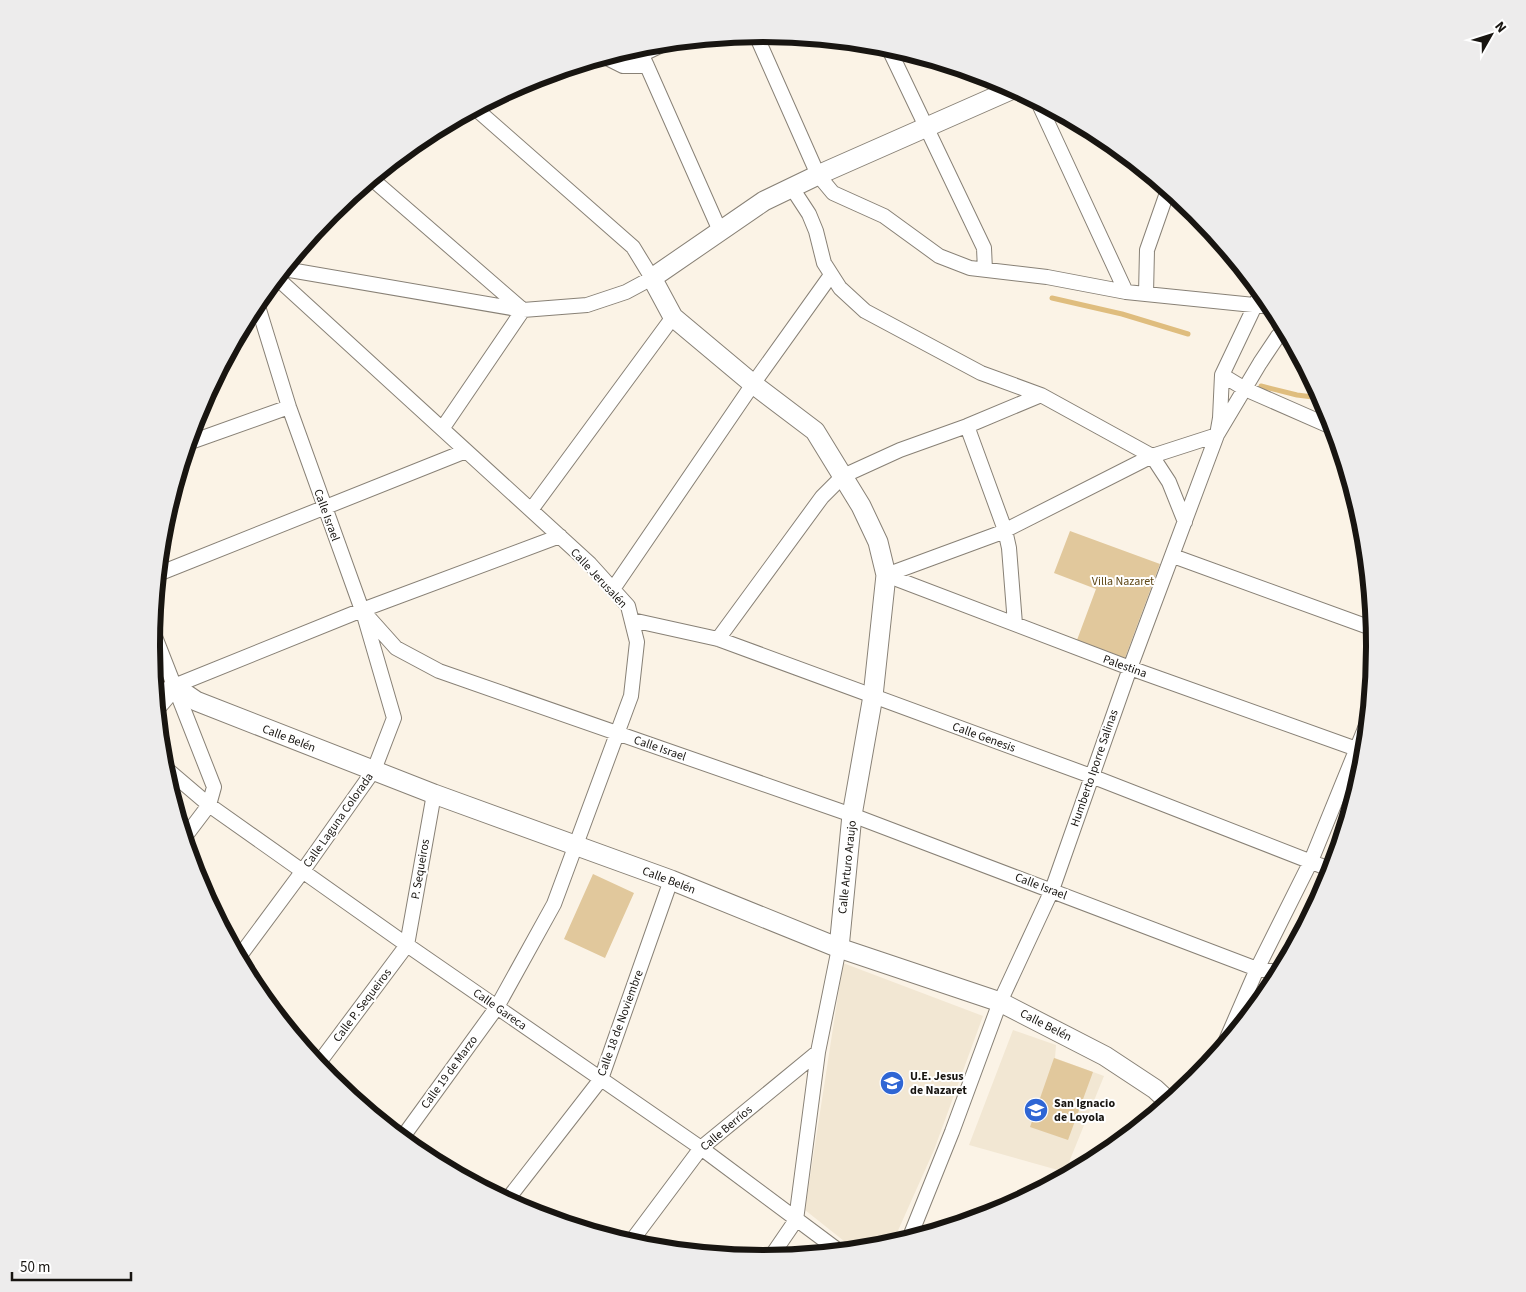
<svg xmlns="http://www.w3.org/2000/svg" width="1526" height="1292" viewBox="0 0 1526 1292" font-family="'Source Sans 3',sans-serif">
  <rect width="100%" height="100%" fill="#fbf3e6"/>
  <path fill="#f2e7d3" d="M843,963L983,1016L934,1150L892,1244L882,1247L854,1249L805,1210Z
    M1013,1030L1056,1045L1055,1058L1104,1076L1065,1172L969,1145Z"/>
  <path fill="#e1c89c" d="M1070,531L1160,564L1125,658L1077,640L1096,589L1054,573Z
    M593,874L634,893L605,958L564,939Z
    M1054,1058L1093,1072L1068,1140L1030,1127Z"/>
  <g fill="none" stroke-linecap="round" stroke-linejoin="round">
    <path stroke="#dfbd7e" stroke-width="5" d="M1052,298L1122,314L1188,334
      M1261,386L1297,395L1321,398"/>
    <g stroke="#888176" stroke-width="16">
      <path id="street" d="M756,35L818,175L833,193L884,216L939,256L970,268L1047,277L1126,292L1273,307
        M638,47L647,66L720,231
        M888,47L984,248L985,270
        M641,55L666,43
        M605,57L623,66H647
        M1038,102L1126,292
        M372,179L523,310L442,429
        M792,188L809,214L816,231L824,263L840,288L865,311L981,373L1041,395L1152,456L1169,482L1185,522
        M284,269L523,310L587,305L626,292L652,278L633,247L476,109
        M277,278L590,564L628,606L637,642L631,696L554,904L497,1007L402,1138
        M1146,294L1147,250L1168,190
        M257,303L289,407L362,610L396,648L439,671L852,815L1257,969L1279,972
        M1222,375L1245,389L1334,428
        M967,426L1005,530L1009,548L1015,624
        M188,443L289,407
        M531,510L673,317
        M1173,556L1374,629
        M158,574L466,451
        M886,575L1130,668L1365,752
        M886,575L1000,533L1152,456L1217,435L1260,363L1278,336L1285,330
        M613,589L753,384L831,275
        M632,620L718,639L1091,776L1332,870
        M152,629L214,787L209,805L184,838
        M718,639L822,497L843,476L900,450L967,426L1041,395
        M174,686L362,610L560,536
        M162,765L209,805L407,945L701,1148L839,1251
        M239,957L302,872L374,770L394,718L364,615
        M1224,1045L1257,969L1311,861L1368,721
        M318,1064L407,945L434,794
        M507,1200L601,1079L671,880
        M909,1239L952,1132L1000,1002L1052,890L1130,668L1217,435L1220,418L1222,375L1261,293
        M630,1243L701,1148L818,1052
        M770,1258L796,1220L818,1052L839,948"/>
    </g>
    <g stroke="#888176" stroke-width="21">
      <path id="secondary" d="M157,706L174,686L196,701L434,794L671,880L839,948L1000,1002L1105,1056L1155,1089L1168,1101
        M839,948L852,815L873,696L886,575L878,542L861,506L815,431L753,384L673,317L652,278L764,201L818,175L1013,89"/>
    </g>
    <use href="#street" stroke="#fff" stroke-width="14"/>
    <use href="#secondary" stroke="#fff" stroke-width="19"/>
  </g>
  <defs>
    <g id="school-disc" transform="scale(1.25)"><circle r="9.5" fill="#2f66d4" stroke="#fff"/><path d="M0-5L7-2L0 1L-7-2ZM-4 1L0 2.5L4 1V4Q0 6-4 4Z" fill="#fff"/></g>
  </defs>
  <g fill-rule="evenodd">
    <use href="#school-disc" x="892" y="1083"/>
    <use href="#school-disc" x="1036" y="1110"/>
  </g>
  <g text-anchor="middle" stroke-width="4" stroke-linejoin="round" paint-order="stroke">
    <g font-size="12" fill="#181511" stroke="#fff">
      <text transform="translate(327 515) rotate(70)" y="4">Calle Israel</text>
      <text transform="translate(599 578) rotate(47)" y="4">Calle Jerusalén</text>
      <text transform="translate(1125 666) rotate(20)" y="4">Palestina</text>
      <text transform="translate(984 737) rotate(20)" y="4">Calle Genesis</text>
      <text transform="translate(289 738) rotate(21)" y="4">Calle Belén</text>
      <text transform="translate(660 748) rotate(19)" y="4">Calle Israel</text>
      <text transform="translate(1094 768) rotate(-71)" y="4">Humberto Iporre Salinas</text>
      <text transform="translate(338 820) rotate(-55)" y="4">Calle Laguna Colorada</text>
      <text transform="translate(847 867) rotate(-84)" y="4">Calle Arturo Araujo</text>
      <text transform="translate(420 869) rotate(-80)" y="4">P. Sequeiros</text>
      <text transform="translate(669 880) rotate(21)" y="4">Calle Belén</text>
      <text transform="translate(1041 886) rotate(21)" y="4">Calle Israel</text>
      <text transform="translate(362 1005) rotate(-53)" y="4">Calle P. Sequeiros</text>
      <text transform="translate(500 1009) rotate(35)" y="4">Calle Gareca</text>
      <text transform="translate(620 1023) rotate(-70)" y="4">Calle 18 de Noviembre</text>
      <text transform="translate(1046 1025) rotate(27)" y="4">Calle Belén</text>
      <text transform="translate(449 1072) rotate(-54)" y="4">Calle 19 de Marzo</text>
      <text transform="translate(726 1128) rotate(-40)" y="4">Calle Berríos</text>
    </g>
    <g font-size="12" fill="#604918" stroke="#fff">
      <text x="1123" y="585">Villa Nazaret</text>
    </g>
    <g font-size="12" font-weight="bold" fill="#181511" stroke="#fff" text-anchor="start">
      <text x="910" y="1080">U.E. Jesus<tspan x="910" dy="14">de Nazaret</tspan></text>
      <text x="1054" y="1107">San Ignacio<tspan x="1054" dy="14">de Loyola</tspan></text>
    </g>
  </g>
  <path d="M0 0H1526V1292H0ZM763 42H763A603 603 0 0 1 1366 645V647A603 603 0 0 1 763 1250H763A603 603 0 0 1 160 647V645A603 603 0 0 1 763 42Z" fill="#edecec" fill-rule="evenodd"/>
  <path fill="none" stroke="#181511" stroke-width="6" d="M763 42H763A603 603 0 0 1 1366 645V647A603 603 0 0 1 763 1250H763A603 603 0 0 1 160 647V645A603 603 0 0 1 763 42Z"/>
  <g transform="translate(1491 35) rotate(51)" stroke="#ffffff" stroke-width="4" paint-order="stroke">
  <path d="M0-4L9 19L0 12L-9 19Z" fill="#181511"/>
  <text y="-8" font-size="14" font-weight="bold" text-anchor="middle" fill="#181511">N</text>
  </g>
  <path d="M12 1272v8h119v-8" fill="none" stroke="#181511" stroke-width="2.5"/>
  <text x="20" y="1272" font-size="15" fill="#181511" stroke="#ffffff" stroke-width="4" paint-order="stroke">50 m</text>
</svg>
